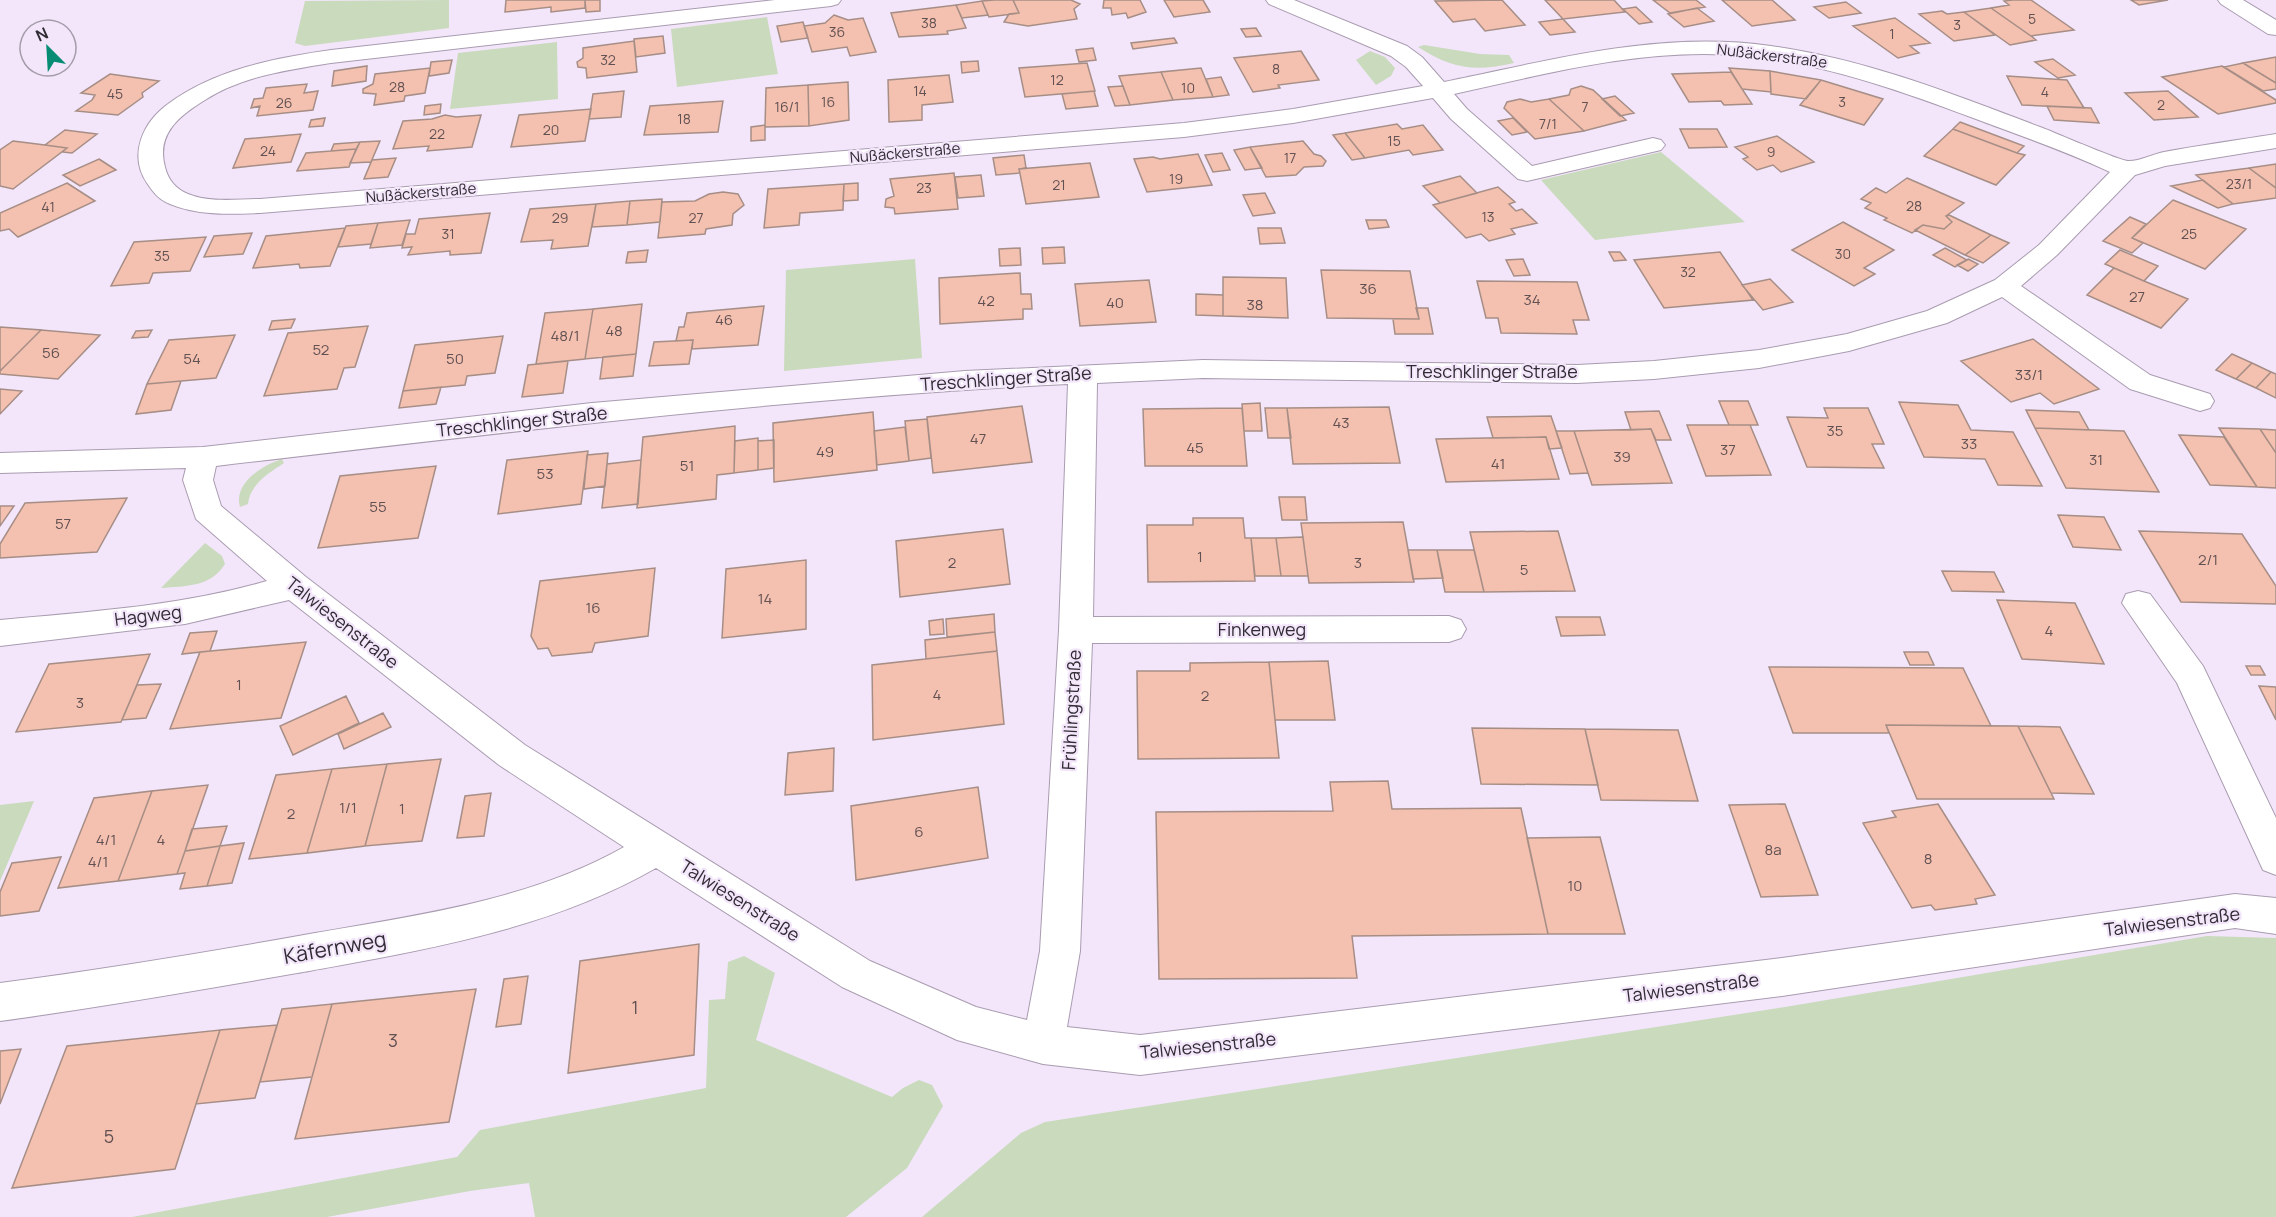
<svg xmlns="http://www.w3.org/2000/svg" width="2276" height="1217" viewBox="0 0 2276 1217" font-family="Manrope,sans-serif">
  <rect width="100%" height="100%" fill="#f3e6fb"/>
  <path fill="#c9dabd" d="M449,0V28L305,46L295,43L305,1Z
    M767,17L778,74L677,87L671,29Z
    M557,42L558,99L450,109L458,53Z
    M1424,45L1480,54L1509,55L1514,63C1475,72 1452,69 1418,47Z
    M1370,51L1385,57L1395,68L1391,76L1376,85L1356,60Z
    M1661,152L1745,222L1595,240L1541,180Z
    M915,259L922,358L784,371L786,270Z
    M282,459L284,463C269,473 250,484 248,504L240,507C233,483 263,465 282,459Z
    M205,543L222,556L225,564C211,587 186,586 161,588Z
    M34,801L0,881V805Z
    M2207,936L2276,938V1217H922L1021,1133L1045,1122L1785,1007Z
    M744,956L775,973L756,1040L892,1097L903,1088L919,1080L932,1085L943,1106L907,1168L846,1217H535L529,1183L470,1191L327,1217H132L457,1157L480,1130L706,1088L709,1000L725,999L728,962Z"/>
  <path fill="#f4c0af" stroke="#a68e86" stroke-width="1.5" d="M506,0H585V8L551,12V7L505,12Z
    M585,0H600V11L586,12Z
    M994,0H1013L1019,13L989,17L982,1Z
    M1013,0H1071L1080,4L1074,9L1077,19L1028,26L1004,22L1009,14L1019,13Z
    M1104,0H1140L1146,12L1128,18L1126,13L1112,15L1111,8H1103Z
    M1164,0H1203L1210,12L1174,17Z
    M1502,0L1525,25L1485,31L1475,19L1453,22L1435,1Z
    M1545,0H1614L1625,12L1563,19Z
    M1653,0H1696L1705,7L1670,13Z
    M1722,0H1772L1795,20L1752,26Z
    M2013,0H2031L2074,30L2031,36L1991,8L2009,5L2004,1Z
    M2131,0H2168L2139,5Z
    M982,1L988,15L962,18L956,5Z
    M1846,2L1861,13L1829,18L1814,7Z
    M956,5L966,28L947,31L948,34L899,37L891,13Z
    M1636,7L1652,22L1639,24L1623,9Z
    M1697,8L1714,21L1684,27L1668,14Z
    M1991,8L2031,36L2036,40L2010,45L1964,12Z
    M1942,11L1947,14L1964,12L1995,35L1954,41L1919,14Z
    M834,15L848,20L863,18L876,52L850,56L847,47L812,52L804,26L825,23Z
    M1895,18L1930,43L1910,46L1919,53L1898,58L1853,26Z
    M1563,19L1575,32L1550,35L1539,22Z
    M803,22L808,38L781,42L777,26Z
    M1256,28L1261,36L1246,37L1241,29Z
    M663,36L665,53L636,57L634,39Z
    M1174,38L1177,43L1133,49L1131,43Z
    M634,41L637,72L587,78L586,68L578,67L577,62L583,58V48Z
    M1093,48L1096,60L1079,62L1076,50Z
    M1301,51L1319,80L1278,85L1280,88L1253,92L1234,58Z
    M2276,57V83L2243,63Z
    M2053,59L2075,75L2058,78L2035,62Z
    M452,60L449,73L429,76L431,62Z
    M978,61L979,71L962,73L961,62Z
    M1087,63L1095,91L1025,97L1019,68Z
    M2243,63L2276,83V89L2263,91L2224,67Z
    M367,66L366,81L332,86L334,71Z
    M2222,66L2276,100V103L2218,114L2162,77Z
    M430,68L425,93L405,96L404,101L374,105L376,94L363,93V89L373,84L375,74Z
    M1201,68L1213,97L1173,100L1161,72Z
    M1729,68L1770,71L1771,92L1742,89Z
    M1770,71L1821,80L1806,99L1771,94Z
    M1161,72L1173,100L1130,105L1119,76Z
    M1731,72L1752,104L1724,105L1721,101L1689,102L1672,74Z
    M110,74L159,81L142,93L143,97L118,115L76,111L92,100L95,95L81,93Z
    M949,75L953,102L922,105V120L889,122L888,80Z
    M2007,76L2067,80L2084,108L2022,105Z
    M1221,77L1229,95L1213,97L1206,79Z
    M1821,80L1883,99L1864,125L1800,105Z
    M848,82L849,120L809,126L808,85Z
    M307,84L304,93L318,91L313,110L257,116L260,106L251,108L254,99L263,98L266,88Z
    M808,85L809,126L765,127L766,88Z
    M1123,86L1130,105L1115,106L1108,87Z
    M1581,86L1593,90L1626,120L1584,131L1549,99L1569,95L1571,89Z
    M624,91L621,117L589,119L593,94Z
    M1094,91L1098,106L1066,109L1062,94Z
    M2168,91L2198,117L2154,120L2125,93Z
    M1615,96L1634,113L1620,116L1602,99Z
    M1520,99L1531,102L1549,99L1584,131L1535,139L1504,108L1507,102Z
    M723,101L718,132L644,135L650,106Z
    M441,104L440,113L424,115L425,106Z
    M2047,106L2091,108L2099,123L2054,120Z
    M591,109L585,141L511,147L519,115Z
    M445,115L456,117L481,115L472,147L427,151L429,146L393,149L403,121L432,119Z
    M325,118L323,126L309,127L311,120Z
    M1513,118L1527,132L1512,135L1498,121Z
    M1960,122L2024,146L2017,153L1953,129Z
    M1397,124L1402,129L1423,125L1443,150L1413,155L1409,150L1365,158L1345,133Z
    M765,125V140L751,141V127Z
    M1680,129H1717L1727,147L1689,148Z
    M1953,129L2017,153L2025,155L1996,185L1924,156Z
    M65,130L97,134L72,153L62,152L67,148L45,145Z
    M1345,133L1365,158L1352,160L1333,135Z
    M301,134L291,162L233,168L245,139Z
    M1777,136L1814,162L1781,172L1773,165L1757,170L1743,159L1748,157L1735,147Z
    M13,141L45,145L67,148L13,189L0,186V150Z
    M380,141L371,162L350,163L360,142Z
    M1303,141L1314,154L1321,156L1326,161L1323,166L1304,167L1296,175L1266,177L1250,147Z
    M360,142L356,149L331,151L334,144Z
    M1250,147L1262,168L1245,170L1234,150Z
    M356,149L349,167L297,171L306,153Z
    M1222,153L1230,170L1213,172L1205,155Z
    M1198,154L1212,185L1147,192L1134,159L1153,157L1160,159Z
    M1024,155L1026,168L1019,169L1020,173L996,175L993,158Z
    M396,158L388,177L364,179L372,160Z
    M99,159L116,170L80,186L63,175Z
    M1090,163L1099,197L1026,204L1019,169Z
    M2276,164V188L2249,168Z
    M2249,168L2276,188V198L2233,204L2196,175Z
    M954,173L958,209L895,214L894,208L885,207L886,199L894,196L890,179Z
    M981,175L984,196L958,198L955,177Z
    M1460,176L1477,193L1440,203L1423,186Z
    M1907,178L1964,203L1946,216L1952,222L1944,229L1923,225L1912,233L1884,220L1887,218L1865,208L1871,203L1861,199L1876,188L1886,193Z
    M2203,180L2233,204L2218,208L2171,186Z
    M67,183L95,201L18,237L9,229L0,231V213Z
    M858,183V200L843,201L844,184Z
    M844,184L843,210L800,213L799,225L764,228L768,189Z
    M1498,187L1515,202L1509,204L1516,211L1522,209L1537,223L1511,229L1515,234L1489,241L1481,234L1466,238L1433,205Z
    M723,192L738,194L744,205L733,214L732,225L706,229L705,234L658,238L662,202L695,201L709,194Z
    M1265,193L1275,213L1253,216L1243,195Z
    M662,199L660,222L627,225L630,201Z
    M2173,200L2246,229L2205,269L2132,238Z
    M630,201L627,225L592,227L596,204Z
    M596,204L588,246L551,249L553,240L521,242L530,209Z
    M490,213L481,253L450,255V251L408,255L412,247L402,248L406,234H415L419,219Z
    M1949,215L1991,235L1965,255L1915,230L1923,225L1944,229L1952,222L1946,216Z
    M2130,217L2146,224L2132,238L2143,243L2132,253L2103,241Z
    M410,220L402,245L370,248L378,223Z
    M1366,220H1386L1389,227L1369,229Z
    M1843,222L1894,250L1864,268L1875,274L1854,286L1792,250Z
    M378,223L371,244L338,247L346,226Z
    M345,228L330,266L300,268L299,264L253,268L266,236Z
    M1258,228H1281L1285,243L1260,244Z
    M252,233L243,254L204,257L214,236Z
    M1991,235L2009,243L1983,263L1965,255Z
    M206,237L190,271L153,273L149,283L111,286L134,242Z
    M1064,247L1065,263L1043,264L1042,248Z
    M1020,248L1021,265L1000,266L999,249Z
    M1945,248L1967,260L1955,267L1933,255Z
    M648,250L646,262L626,263L628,252Z
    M2120,250L2158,266L2144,281L2105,264Z
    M1609,252H1620L1626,260L1614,261Z
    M1720,252L1753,300L1664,308L1634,260Z
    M1523,259L1530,275L1514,276L1506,260Z
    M1968,259L1978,264L1968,271L1957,265Z
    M2114,268L2144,281L2188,299L2161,328L2087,295Z
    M1321,270L1410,271L1419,319L1327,318Z
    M1020,273L1021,294H1031L1032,309H1023V319L940,324L939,278Z
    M1223,277L1286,278L1288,318L1223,316Z
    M1770,279L1793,302L1763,310L1742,285Z
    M1149,280L1156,322L1080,326L1075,284Z
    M1477,281L1577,282L1589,320H1573L1577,334L1501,333L1498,318H1486Z
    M1196,294L1223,295V316L1196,315Z
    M642,304L636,354L585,359L593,309Z
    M764,306L758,345L692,349L693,340L676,341L679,327H684L687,313Z
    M1416,308H1428L1433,334H1395L1393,319H1419Z
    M593,309L585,359L536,364L545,313Z
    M295,319L291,328L269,330L272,321Z
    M368,326L355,367L344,368L337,389L264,396L288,333Z
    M0,327L41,330L0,371Z
    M41,330L100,335L58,379L0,374V371Z
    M152,330L148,337L132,338L136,331Z
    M235,335L216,378L147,384L169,340Z
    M503,336L495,373L467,376L465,385L403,391L415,345Z
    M2033,339L2099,389L2054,404L2040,393L2011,402L1961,361Z
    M693,340L689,364L649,366L654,342Z
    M636,354L633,376L600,379L603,357Z
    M2232,354L2252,363L2236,379L2216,370Z
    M568,361L563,393L522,397L528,365Z
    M2252,363L2271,372L2256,388L2236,379Z
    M2271,372L2276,374V398L2256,388Z
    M181,381L171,410L136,414L147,384Z
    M441,387L436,404L399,408L403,391Z
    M0,389L22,391L0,414Z
    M1719,401H1748L1758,425H1729Z
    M1899,402L1958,405L1971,430L2013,432L2042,486L1998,485L1985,459L1924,457Z
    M1260,403L1262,431H1244L1242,404Z
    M1022,406L1032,462L933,473L927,417Z
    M1389,407L1400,463L1293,464L1287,408Z
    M1242,408L1247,466H1145L1143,409Z
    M1265,408H1287L1291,438H1268Z
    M1824,408H1868L1884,444H1872L1884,468L1807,467L1787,417L1828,418Z
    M2026,410L2079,412L2089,430L2035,428Z
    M1659,411L1671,440H1656L1651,429L1631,430L1625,412Z
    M873,412L877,470L774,482L773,423Z
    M1551,416L1562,448L1549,449L1546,437L1493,438L1487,417Z
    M927,419L931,458L909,461L905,421Z
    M1687,425H1750L1771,475L1706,476Z
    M735,426L734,473L717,475L716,499L637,508L643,437Z
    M905,427L909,461L877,465L874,431Z
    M2035,428L2124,431L2159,492L2066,488Z
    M2219,428L2260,429L2276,453V488L2257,487Z
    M1651,429L1672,483L1592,485L1574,431Z
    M2260,429L2276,430V453Z
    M1556,431H1574L1588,473L1570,474Z
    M2179,435L2224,437L2257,487L2210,485Z
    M1546,437L1559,479L1446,482L1436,439Z
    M758,438V470L734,473L735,441Z
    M774,440V468L758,470V441Z
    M588,451L581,504L498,514L507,460Z
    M608,453L605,486L584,489L587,455Z
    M641,460L638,504L602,508L607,464Z
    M436,466L418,538L318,548L340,476Z
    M1279,497H1305L1307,520H1282Z
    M127,498L97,552L0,558V544L25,503Z
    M0,506H14L0,526Z
    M2058,515L2104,517L2121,550L2073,547Z
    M1193,518H1243L1245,538H1251L1255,581L1148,582L1147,525H1193Z
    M1403,522L1414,582L1309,583L1301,523Z
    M1003,529L1010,584L900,597L896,541Z
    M1558,531L1575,591L1484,592L1470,532Z
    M2139,531L2242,534L2276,586V604L2181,602Z
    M1303,537L1308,576H1281L1276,538Z
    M1251,538H1276L1281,576H1255Z
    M1408,550H1437L1443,578L1413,579Z
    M1437,550H1474L1484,592H1445Z
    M806,560V629L722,638L726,569Z
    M655,568L648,636L595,643L592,652L552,656L548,648L538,649L531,636L540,581Z
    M1942,571L1994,572L2004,592L1952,591Z
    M1997,600L2075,603L2104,664L2022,659Z
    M994,614L995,632L947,637L946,619Z
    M1556,617H1600L1605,635L1561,636Z
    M943,619L944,634L930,635L929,621Z
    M217,631L210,651L182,654L190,633Z
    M995,632L997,651L926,659L925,640Z
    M306,642L281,718L170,729L200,652Z
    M997,651L1004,724L873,740L872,665Z
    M1904,652H1928L1934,665H1910Z
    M150,654L121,722L16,732L49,664Z
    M1328,661L1335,720H1275L1269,662Z
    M1269,662L1279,758L1138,759L1137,671H1190V663Z
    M2246,666H2260L2265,675H2251Z
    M1769,667L1963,668L1991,726L1886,725L1889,733H1793Z
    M161,684L146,718L122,720L137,685Z
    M2259,686L2276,687V720Z
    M346,696L359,723L293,755L280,726Z
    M383,713L391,727L344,749L338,734Z
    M1886,725L2018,726L2054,799H1917Z
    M2018,726L2060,727L2094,794L2051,793Z
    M1472,728L1585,729L1598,785L1481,784Z
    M1585,729L1678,730L1698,801L1601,800Z
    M834,748L833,791L785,795L788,753Z
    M441,759L422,841L365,846L387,764Z
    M387,764L365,846L307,853L332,769Z
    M332,769L307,853L249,859L276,775Z
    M1388,781L1392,809L1521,808L1548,934L1352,936L1357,978L1159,979L1156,812L1333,811L1330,782Z
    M208,785L177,874L118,881L152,791Z
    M978,787L988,858L856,880L851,806Z
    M152,791L118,881L58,888L94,798Z
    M491,793L484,836L457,838L465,796Z
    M1785,804L1818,895L1761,897L1729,805Z
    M1938,804L1995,895L1975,899L1977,904L1935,910L1931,905L1912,908L1863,823L1896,817L1892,811Z
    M227,826L220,846L185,851L192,829Z
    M1600,837L1625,934H1548L1527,838Z
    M244,843L232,883L207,886L220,846Z
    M220,846L207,886L180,889L185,873L177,874L185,851Z
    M61,857L39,911L0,916V892L12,863Z
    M699,944L694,1055L568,1073L580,961Z
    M528,976L521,1024L496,1027L504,979Z
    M476,989L449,1122L295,1139L332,1004Z
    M332,1004L312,1077L260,1082L282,1009Z
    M277,1025L255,1098L196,1104L220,1030Z
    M220,1030L175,1169L12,1188L67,1046Z
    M21,1049L0,1104V1051Z"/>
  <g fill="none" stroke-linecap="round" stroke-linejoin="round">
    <g stroke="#a99cb0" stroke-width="2">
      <path id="minor" d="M775,0H841L838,4L831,6L331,63C288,70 242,76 205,100C179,116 156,134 165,167C168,180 176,189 188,194C210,203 237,199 260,199L1184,123L1293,109L1423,86L1406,67L1391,56L1269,4L1266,0H1294L1407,46L1422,57L1444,82C1552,60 1660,30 1771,46C1865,59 1953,94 2040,127C2054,132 2122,162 2129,161C2140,161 2153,154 2164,152C2201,145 2239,140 2276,134V148L2165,166L2135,175L2057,255L2021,286L2150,375L2210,394L2214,401L2210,408L2200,411L2130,389L2002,297L1947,323L1849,351L1759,368L1654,379L1577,383L1203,378L1097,383L1093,617L1449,616L1461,620L1466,629L1461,638L1449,642L1092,643L1080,951L1067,1027L1140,1035L1782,958L2235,894L2276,898V934L2235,928L1782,996L1140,1075L1043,1064L957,1040L842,987L656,868C550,929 428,949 309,971C206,989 104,1007 0,1021V983C106,969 210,952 315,933C420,915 530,900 624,847L499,765L289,600L185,624L0,646V620C89,612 181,606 267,581L196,519L183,480L186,468L0,473V453L203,447L592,403L965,371L1203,360L1577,365L1654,361L1759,350L1847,334L1927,311L1995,280L2039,245L2110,172C2069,153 2027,138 1984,122C1894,88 1801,54 1704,54C1619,54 1536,76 1454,94L1467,109L1532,166L1653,138L1661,140L1665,145L1661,150L1527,181L1518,179L1451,119L1433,98L1293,123L1184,137L260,213C230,214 199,216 170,204C159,200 153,192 147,183C128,155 143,122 168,104C215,69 275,58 331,50ZM1068,384L1059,630L1040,951L1027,1020L976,1007L870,961L525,745L306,577L221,506L213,480L216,466C500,433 783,398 1068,384Z
        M2218,0H2243L2276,20V35L2268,34L2221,4Z
        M2138,591L2150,594L2203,666L2276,818V875L2263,870L2177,683L2122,603L2126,594Z"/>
    </g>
    <use href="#minor" fill="#fff" fill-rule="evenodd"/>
  </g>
  <g text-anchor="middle" stroke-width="4.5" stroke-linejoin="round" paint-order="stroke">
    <g font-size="14" fill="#625153">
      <text x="2032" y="24">5</text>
      <text x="929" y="28">38</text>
      <text x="1957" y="30">3</text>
      <text x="837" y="37">36</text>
      <text x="1892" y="39">1</text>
      <text x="608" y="65">32</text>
      <text x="1276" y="74">8</text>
      <text x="1057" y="85">12</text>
      <text x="397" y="92">28</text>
      <text x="1188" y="93">10</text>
      <text x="920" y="96">14</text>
      <text x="2045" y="97">4</text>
      <text x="115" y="99">45</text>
      <text x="828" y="107">16</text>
      <text x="1842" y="107">3</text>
      <text x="284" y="108">26</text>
      <text x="2161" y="110">2</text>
      <text x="787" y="112">16/1</text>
      <text x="1585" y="112">7</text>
      <text x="684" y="124">18</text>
      <text x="1548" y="129">7/1</text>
      <text x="551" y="135">20</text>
      <text x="437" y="139">22</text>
      <text x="1394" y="146">15</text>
      <text x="268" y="156">24</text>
      <text x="1771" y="157">9</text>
      <text x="1290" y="163">17</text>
      <text x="1176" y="184">19</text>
      <text x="2239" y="189">23/1</text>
      <text x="1059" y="190">21</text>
      <text x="924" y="193">23</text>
      <text x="1914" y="211">28</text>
      <text x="48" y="212">41</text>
      <text x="1488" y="222">13</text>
      <text x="560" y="223">29</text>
      <text x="696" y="223">27</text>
      <text x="448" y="239">31</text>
      <text x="2189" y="239">25</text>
      <text x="1843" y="259">30</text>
      <text x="162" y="261">35</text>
      <text x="1688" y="277">32</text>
    </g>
    <g font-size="15" fill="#312c34" stroke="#f3e6fb">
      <text transform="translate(1772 56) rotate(7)" y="5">Nußäckerstraße</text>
      <text transform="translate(905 153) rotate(-5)" y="5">Nußäckerstraße</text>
      <text transform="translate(421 193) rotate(-5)" y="5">Nußäckerstraße</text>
    </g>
    <g font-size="15" fill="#625153">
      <text x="1368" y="294">36</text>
      <text x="2137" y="302">27</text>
      <text x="1532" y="305">34</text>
      <text x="986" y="306">42</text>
      <text x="1115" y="308">40</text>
      <text x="1255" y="310">38</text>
      <text x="724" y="325">46</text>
      <text x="614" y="336">48</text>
      <text x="565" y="341">48/1</text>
      <text x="321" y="355">52</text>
      <text x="51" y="358">56</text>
      <text x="192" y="364">54</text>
      <text x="455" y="364">50</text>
      <text x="2029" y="380">33/1</text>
      <text x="1341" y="428">43</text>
      <text x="1835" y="436">35</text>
      <text x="978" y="444">47</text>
      <text x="1969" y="449">33</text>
      <text x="1195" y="453">45</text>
      <text x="1728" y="455">37</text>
      <text x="825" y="457">49</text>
      <text x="1622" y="462">39</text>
      <text x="2096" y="465">31</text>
      <text x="1498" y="469">41</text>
      <text x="687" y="471">51</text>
      <text x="545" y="479">53</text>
      <text x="378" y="512">55</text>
      <text x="63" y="529">57</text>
      <text x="1200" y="562">1</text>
      <text x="2208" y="565">2/1</text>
      <text x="952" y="568">2</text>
      <text x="1358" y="568">3</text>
      <text x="1524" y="575">5</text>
      <text x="765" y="604">14</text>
      <text x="593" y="613">16</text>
      <text x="2049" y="636">4</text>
      <text x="239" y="690">1</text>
      <text x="937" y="700">4</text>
      <text x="1205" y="701">2</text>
      <text x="80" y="708">3</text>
      <text x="348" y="813">1/1</text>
      <text x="402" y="814">1</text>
      <text x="291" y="819">2</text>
      <text x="919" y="837">6</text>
      <text x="106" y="845">4/1</text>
      <text x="161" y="845">4</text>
      <text x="1773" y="855">8a</text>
      <text x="1928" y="864">8</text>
      <text x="98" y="867">4/1</text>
      <text x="1575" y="891">10</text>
    </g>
    <g font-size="18" fill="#312c34" stroke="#f3e6fb">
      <text x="1492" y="378">Treschklinger Straße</text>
      <text transform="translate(1006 379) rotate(-4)" y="6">Treschklinger Straße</text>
      <text transform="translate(522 422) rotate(-6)" y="6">Treschklinger Straße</text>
      <text transform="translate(148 616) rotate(-7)" y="6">Hagweg</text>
      <text transform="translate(342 623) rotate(38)" y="6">Talwiesenstraße</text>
      <text x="1262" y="636">Finkenweg</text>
      <text transform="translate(1072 710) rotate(-87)" y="6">Frühlingstraße</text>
      <text transform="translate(740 901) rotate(32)" y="6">Talwiesenstraße</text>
      <text transform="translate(2172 922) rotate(-7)" y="6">Talwiesenstraße</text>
      <text transform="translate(1691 988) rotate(-7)" y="6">Talwiesenstraße</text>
      <text transform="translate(1208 1046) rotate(-6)" y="6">Talwiesenstraße</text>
    </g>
    <g font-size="18" fill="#625153">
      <text x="635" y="1014">1</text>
      <text x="393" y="1047">3</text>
      <text x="109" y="1143">5</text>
    </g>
    <g font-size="21" fill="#312c34" stroke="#f3e6fb">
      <text transform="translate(335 948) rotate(-10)" y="7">Käfernweg</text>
    </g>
  </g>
  <g transform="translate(48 48) rotate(336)"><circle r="28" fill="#f3e6fb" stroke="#a59cab" stroke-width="1.5"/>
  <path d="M0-4.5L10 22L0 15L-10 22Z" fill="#058c72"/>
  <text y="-9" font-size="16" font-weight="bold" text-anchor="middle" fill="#312c34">N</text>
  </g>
</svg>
